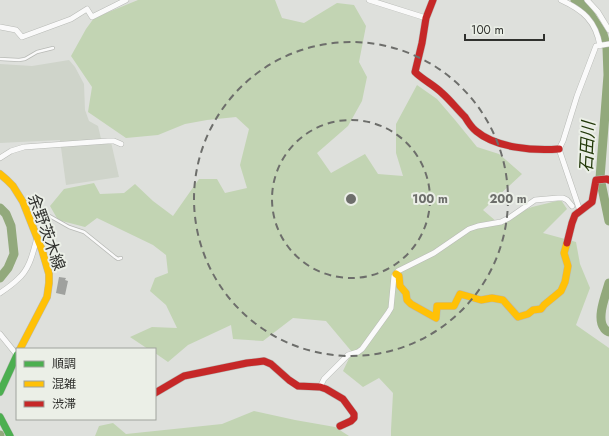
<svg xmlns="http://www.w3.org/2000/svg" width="609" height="436" viewBox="0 0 609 436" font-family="Jost,'Noto Sans JP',sans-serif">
  <rect width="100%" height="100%" fill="#dee0dc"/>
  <path fill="#cfd4ca" d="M69,60L75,67L84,84L85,110L89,121L98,126L102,143L111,142L119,177L66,185L60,140L0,143V64L32,66Z"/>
  <path fill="#c2d4b3" d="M138,0H275L282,18L304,23L337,3L354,5L366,26L359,62L367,77L362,101L348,126L317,153L331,173L365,154L378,174L403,176L396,153V124L417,85L437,99L455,120L477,147L499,154L522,174L483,210L497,222L532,207L561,200L567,209L543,233L576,242L580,264L590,288L576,325L609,348V436H391V430L393,393L379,378L363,387L343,371L352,352L326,321L293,318L263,341L233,339L231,325L188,345L168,362L155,353V349H148L130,337L152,327L177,328L166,305L150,291L155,278L168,273L166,255L153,245L97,218L85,227L58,220L50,206L64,189L94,183L100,194L124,193L135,184L153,201L173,216L199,179H217L225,193L247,188L240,165L249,129L236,117L207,120L185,124L158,135L126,138L88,112L92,87L71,56L86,29L94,18Z
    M254,411L295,420L335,427L349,436H95L99,426L113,423L126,434L222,424Z"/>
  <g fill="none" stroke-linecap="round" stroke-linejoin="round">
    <path stroke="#92a97c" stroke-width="9" d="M575,0L580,2L588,11L603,34L607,48L608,75L600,178L609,221
      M0,208L6,214L11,226L14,254L8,268L0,278
      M609,283C606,294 596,318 604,328C605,330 607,331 609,332
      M0,435V436"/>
  </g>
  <path fill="#9fa19e" d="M59,277L66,278L65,280L68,281L65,295L56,293Z"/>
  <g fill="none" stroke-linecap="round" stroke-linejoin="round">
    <g stroke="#b8bab6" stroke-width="4">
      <path id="lane" d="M0,59L19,60L25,59L37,52L53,48
        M32,223L35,222V214L40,213L46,214L69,227L84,232L115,257L118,259L121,258"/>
    </g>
    <g stroke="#b8bab6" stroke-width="6">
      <path id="street" d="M369,0L426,18
        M561,0C583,10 596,21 600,46
        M587,0L598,12L609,30
        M0,27L16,30L22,37L71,19L87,9L92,17L126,0
        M0,158L11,151L24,147L108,141H114L121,144
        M580,211L559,149L563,141L577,96L596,46L609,44
        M0,293C6,289 13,284 18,279C30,269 33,252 37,238
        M0,334L17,355
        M320,387L324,379L348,355L358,352L362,349L388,313L391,308L394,276L398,271L434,253L469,229L478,226L501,222L509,218L535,200L558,198H563L567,200L572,206"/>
    </g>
    <g stroke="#b8bab6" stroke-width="8">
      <path id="fast" d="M0,392L17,355
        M0,417L10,436"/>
    </g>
    <g stroke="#b8bab6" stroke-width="8">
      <path id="slow" d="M0,174L7,180L13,186L23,202L42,250L49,274V283L47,297L20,349
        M396,274L399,276L400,286L406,293L407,300L411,304L436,318L437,306H454L460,294L481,300L492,298L503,300L518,317L528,314L533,310L541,309L544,305L561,291L565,282L568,266L564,253L567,243"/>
    </g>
    <g stroke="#b8bab6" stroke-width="8">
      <path id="jam" d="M433,0L426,18L422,43L415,72C423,80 434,85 442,93C450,100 457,109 465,117C468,122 472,128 476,131C496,148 534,151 559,149
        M567,243L572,223L575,215L592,202L596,180L607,179L609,180
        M155,393L184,376L247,363L264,361L271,364L289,380L298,386L320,387L326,389L343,399L354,414V418L351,421L340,426"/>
    </g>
    <use href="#lane" stroke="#fafafa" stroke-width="2.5"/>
    <use href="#street" stroke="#fafafa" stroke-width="5"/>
    <use href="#fast" stroke="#4caf50" stroke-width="7"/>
    <use href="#slow" stroke="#ffc107" stroke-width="7"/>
    <use href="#jam" stroke="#c62828" stroke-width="7"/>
  </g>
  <g fill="none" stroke="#6d6e6b" stroke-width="2" stroke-dasharray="7 5">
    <circle cx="351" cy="199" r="79"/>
    <circle cx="351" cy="199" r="157"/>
  </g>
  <g text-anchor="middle" stroke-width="4" stroke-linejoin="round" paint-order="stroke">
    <g font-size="16" fill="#30312e" stroke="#ebefe7">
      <text transform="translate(47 232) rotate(70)" y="6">余野茨木線</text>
    </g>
    <g font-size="17" font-style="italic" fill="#223809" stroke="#ebefe7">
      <text transform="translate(587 147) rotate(-87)" y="6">石田川</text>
    </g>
  </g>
  <circle cx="351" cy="199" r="6" fill="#6d6e6b" stroke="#ebefe7" stroke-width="2"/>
  <g font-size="12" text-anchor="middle" font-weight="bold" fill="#6d6e6b" stroke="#ebefe7" stroke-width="4" stroke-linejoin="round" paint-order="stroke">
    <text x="430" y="203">100 m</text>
    <text x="508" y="203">200 m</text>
  </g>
  <rect x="16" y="348" width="140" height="72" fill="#ebefe7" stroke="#a0a39d"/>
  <rect x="24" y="361" width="20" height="6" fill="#4caf50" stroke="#a0a39d"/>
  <text x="52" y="368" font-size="12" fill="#30312e">順調</text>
  <rect x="24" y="381" width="20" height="6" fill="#ffc107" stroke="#a0a39d"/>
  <text x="52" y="388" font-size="12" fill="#30312e">混雑</text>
  <rect x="24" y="401" width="20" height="6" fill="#c62828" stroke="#a0a39d"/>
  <text x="52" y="408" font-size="12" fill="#30312e">渋滞</text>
  <path d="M465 34v6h79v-6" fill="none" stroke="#30312e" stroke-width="2"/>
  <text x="471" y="34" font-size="12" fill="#30312e" stroke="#ebefe7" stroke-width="3" paint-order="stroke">100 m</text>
</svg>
